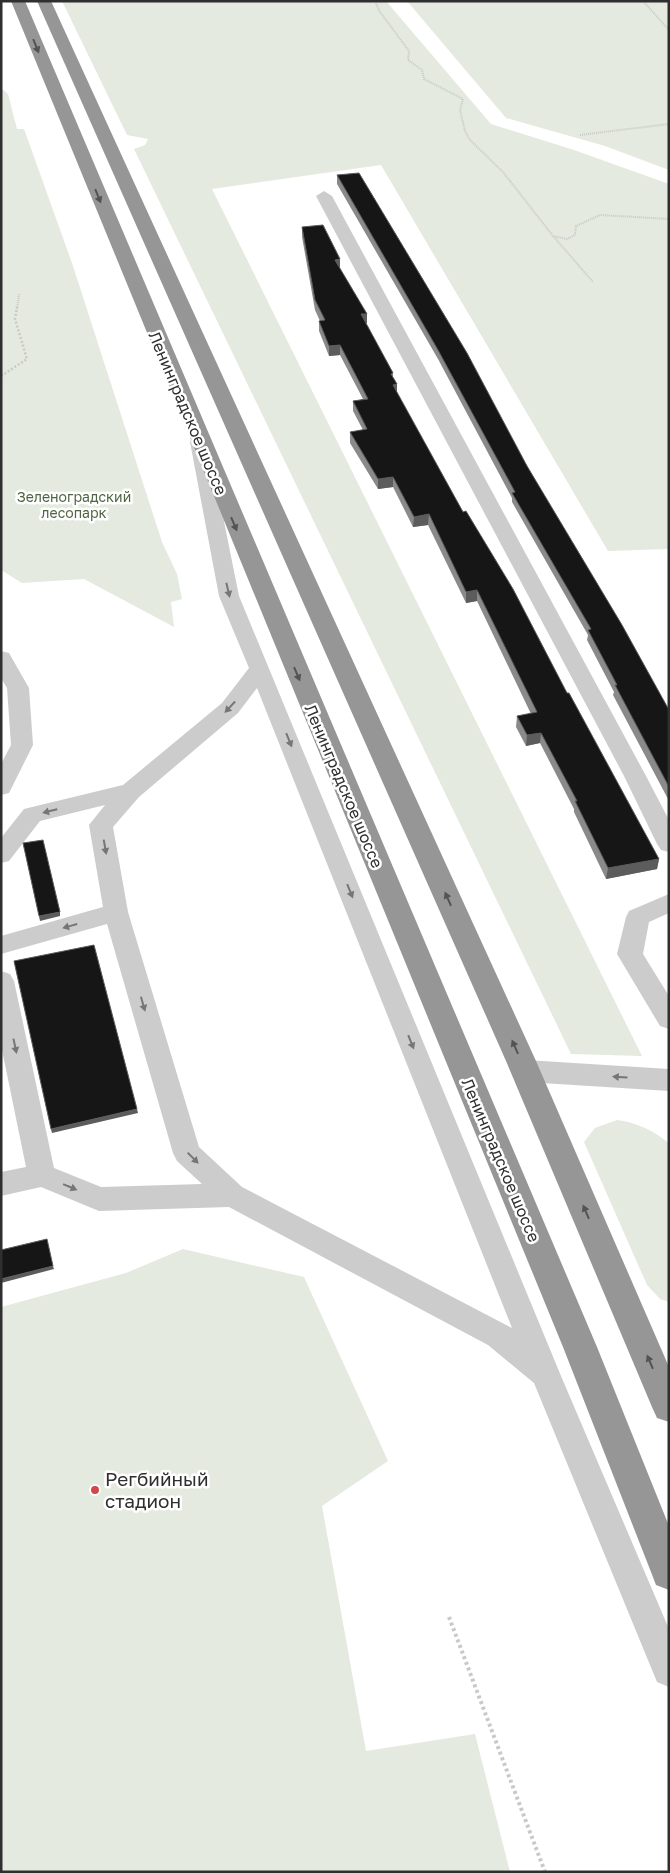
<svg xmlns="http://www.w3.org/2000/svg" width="670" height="1873" viewBox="0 0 670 1873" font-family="'Golos Text',sans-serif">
  <rect width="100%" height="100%" fill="#fff"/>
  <path fill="#e4eadf" d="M62,1H386L491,124L574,150L669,184V549L608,551L381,165L212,189L642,1056L571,1054L134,149L145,145L148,139L127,135Z
    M407,1H669V170L605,146L506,118Z
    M1,88L8,94L17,129H24L72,263L162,542L177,574L182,599L171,602L174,627L84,579L22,583L1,570Z
    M617,1120C638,1123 652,1130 669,1143V1302L660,1299L647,1285L584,1142L595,1128Z
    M183,1249L304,1277L388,1461L322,1506L366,1751L475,1734L510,1872H1V1307L126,1273Z"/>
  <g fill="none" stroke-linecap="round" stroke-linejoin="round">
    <path stroke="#c9c9c9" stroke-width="2" stroke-dasharray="1 1" stroke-linecap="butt" d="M375,1L380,12L409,51L408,60L422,70L424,79L463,99L460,110L465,131L470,140L503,172L553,236L567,239L575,235L576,226L600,215L669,219
      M643,1L669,30
      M580,135L669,124
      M554,237L593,282
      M17,309L19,294"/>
    <path stroke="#c9c9c9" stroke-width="2.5" stroke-dasharray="2 2" stroke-linecap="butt" d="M1,376L27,359L15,319L17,307"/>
    <path stroke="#c9c9c9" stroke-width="4" stroke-dasharray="3 3" stroke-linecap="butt" d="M449,1617L545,1872"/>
    <path fill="#ccc" fill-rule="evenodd" d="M324,191L332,196L646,776L669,820V852L661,850L657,844L624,776L316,196Z
      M199,436L206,438L208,442L239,596L561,1376L669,1629V1687L657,1682L534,1383L488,1345L229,1207L99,1211L41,1187L1,1196V1172L26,1167L1,1045V971L10,974L14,981L54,1168L101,1187L202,1184L177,1161L173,1153L107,924L1,954V936L103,907L89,825L105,805L40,821L9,861L1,863V838L24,809L123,785L222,703L249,668L219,596L190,442L192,438ZM257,688L512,1328L242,1187L199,1147L128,912L113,827L139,797L238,713Z
      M1,651L9,653L29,688L33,745L9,793L1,795V764L11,745L7,688L1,678Z
      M669,894V913L649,922L643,954L669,996V1029L660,1026L617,954L626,917L629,911Z
      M526,1060L669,1069V1091L526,1082L517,1078L513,1071L517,1064Z"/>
    <path fill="#969696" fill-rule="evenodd" d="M11,1H25L597,1347L669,1526V1590L656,1585L651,1572L563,1347Z
      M37,1H51L536,1061L669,1367V1422L657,1418L652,1407L506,1061Z"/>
  </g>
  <path fill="#8a8a8a" d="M337,175L527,466L669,710V799H668L613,695L614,692L587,640L588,635L512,502V498L438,359L337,184Z
    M302,227L340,269L367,314L366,324L393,373V377L397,393L463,512L567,693L659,859L657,869L606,879L574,812V809L540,743L526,746L516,727L517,716L531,714L477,601L466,603L428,525L413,527L393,487L378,489L350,443V432L363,430L353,411V401L363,399L340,355L329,356L319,331V321H320L315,310L302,237Z"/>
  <path fill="#5c5c5c" d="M340,259V269L335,260Z
    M361,314H367V323L361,324Z
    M340,345V355L329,356V346Z
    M397,384V395L393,385Z
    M393,477V487L378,489V479Z
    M429,514L428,525L413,527L414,517Z
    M477,590V601L466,603V592Z
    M541,733L540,743L526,746L527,735Z
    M659,859L657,869L606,879L608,868Z
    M60,912V916L40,921L39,916Z
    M137,1109L138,1113L52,1133L51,1129Z
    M53,1266L54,1269L1,1283V1279Z"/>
  <path fill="#161616" stroke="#5c5c5c" d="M359,173L467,353L527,466L622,625L669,710V787L615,685H617L588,630L591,629L512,493L515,492L438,350L337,175Z
    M323,225L340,259L335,260L367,314H361L393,373L391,374L397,384L393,385L463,512L466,511L513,589L567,693H569L659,859L608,868L575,801H577L541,733L527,735L517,716L537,712L477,590L466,592L429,514L414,517L393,477L378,479L350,432L367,429L353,401L368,399L340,345L329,346L319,321L325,320L315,300L302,227Z
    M43,840L60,912L39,916L23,843Z
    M94,945L137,1109L51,1129L14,961Z
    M47,1239L53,1266L1,1279V1250Z"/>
  <defs><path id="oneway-solid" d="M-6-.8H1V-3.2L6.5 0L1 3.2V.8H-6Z" transform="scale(1.25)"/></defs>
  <g fill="#535353">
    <use href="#oneway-solid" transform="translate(36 46) rotate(68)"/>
    <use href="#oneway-solid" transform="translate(98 196) rotate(68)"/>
    <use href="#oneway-solid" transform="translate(234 524) rotate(67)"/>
    <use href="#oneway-solid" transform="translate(297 674) rotate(67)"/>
    <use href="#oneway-solid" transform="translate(448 899) rotate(-114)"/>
    <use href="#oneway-solid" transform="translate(515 1047) rotate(-114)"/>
    <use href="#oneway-solid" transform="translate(586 1212) rotate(-113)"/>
    <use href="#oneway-solid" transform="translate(650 1362) rotate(-113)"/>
  </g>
  <g fill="#767676">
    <use href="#oneway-solid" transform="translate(228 590) rotate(77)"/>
    <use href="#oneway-solid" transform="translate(230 707) rotate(133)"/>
    <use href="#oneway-solid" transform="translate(289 740) rotate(68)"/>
    <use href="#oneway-solid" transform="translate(50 811) rotate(166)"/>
    <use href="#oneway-solid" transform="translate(105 847) rotate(80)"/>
    <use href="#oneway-solid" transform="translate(350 891) rotate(68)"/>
    <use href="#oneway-solid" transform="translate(70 926) rotate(164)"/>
    <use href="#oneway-solid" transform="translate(143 1004) rotate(74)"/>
    <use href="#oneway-solid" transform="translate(411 1042) rotate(68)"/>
    <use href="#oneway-solid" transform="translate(15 1046) rotate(78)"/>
    <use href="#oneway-solid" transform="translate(620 1077) rotate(-176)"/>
    <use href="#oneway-solid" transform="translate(193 1158) rotate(45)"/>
    <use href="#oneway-solid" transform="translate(70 1187) rotate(23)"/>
  </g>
  <circle fill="#d04847" stroke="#fff" stroke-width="2" cx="95" cy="1490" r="5"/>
  <g text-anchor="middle" stroke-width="5" stroke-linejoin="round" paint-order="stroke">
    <g font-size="14" fill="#506642" stroke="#fff">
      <text x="74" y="502">Зеленоградский<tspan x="74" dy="16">лесопарк</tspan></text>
    </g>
    <g font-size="16" fill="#2f2f2f" stroke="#fff">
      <text transform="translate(188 413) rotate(67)" y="6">Ленинградское шоссе</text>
      <text transform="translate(344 786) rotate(67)" y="6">Ленинградское шоссе</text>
      <text transform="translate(501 1160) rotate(67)" y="6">Ленинградское шоссе</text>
    </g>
    <g font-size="19" fill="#2f2f2f" stroke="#fff" text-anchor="start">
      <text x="105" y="1486">Регбийный<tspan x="105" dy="22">стадион</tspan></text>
    </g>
  </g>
  <rect width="670" height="1873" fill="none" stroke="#2f2f2f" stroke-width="5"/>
</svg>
